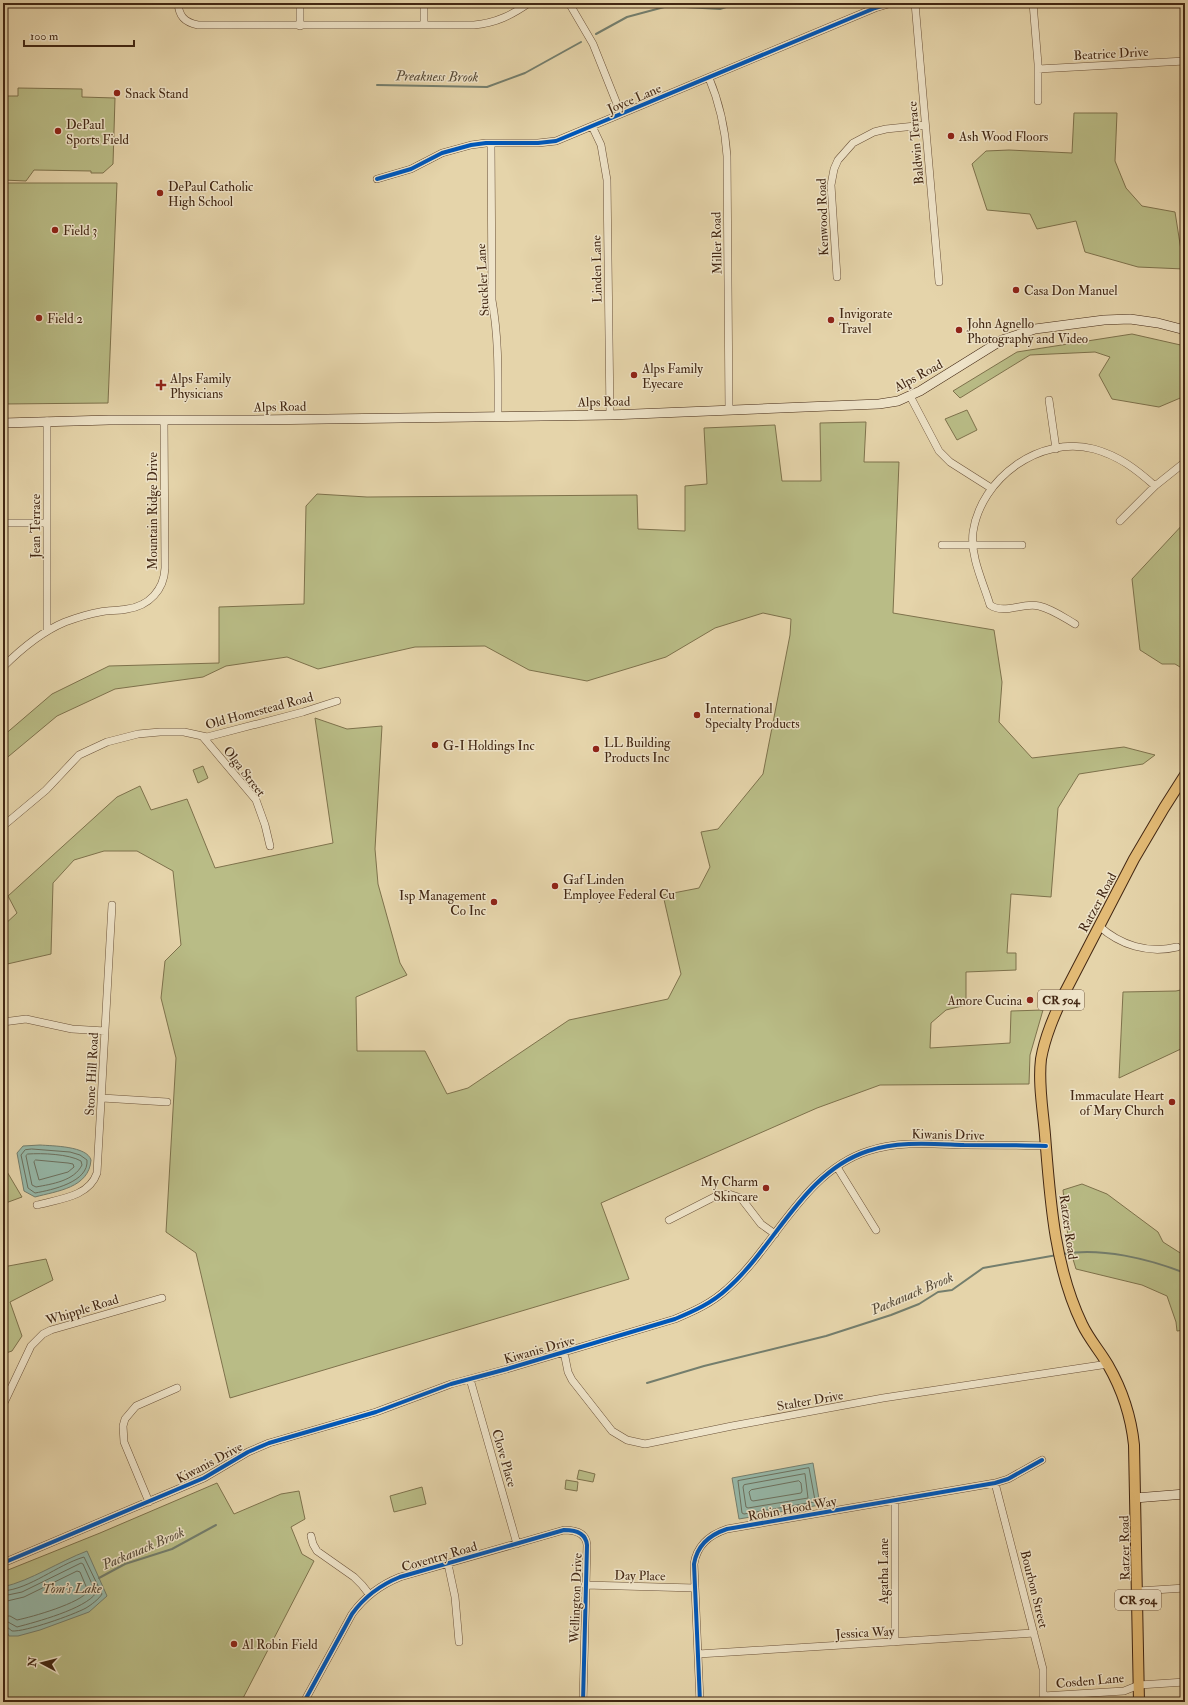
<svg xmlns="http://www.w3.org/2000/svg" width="1188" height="1705" viewBox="0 0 1188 1705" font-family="'IM FELL Double Pica',serif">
  <rect width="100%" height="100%" fill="#e5d4aa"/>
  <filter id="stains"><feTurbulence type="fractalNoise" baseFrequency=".005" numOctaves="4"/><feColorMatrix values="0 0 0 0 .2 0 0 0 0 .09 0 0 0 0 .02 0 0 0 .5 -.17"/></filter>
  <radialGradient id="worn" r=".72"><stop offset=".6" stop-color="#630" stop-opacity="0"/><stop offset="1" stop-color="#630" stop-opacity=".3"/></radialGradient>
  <path fill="#b9bc86" stroke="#7e724c" d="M18,88L82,89V97L115,98L113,164L103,173H91V171L34,170L26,181L3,180V96H18Z
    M1074,113H1117L1115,161L1126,188L1142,206L1175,212L1184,269L1138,267L1085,252L1076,221L1037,229L1030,214L987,210L972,164L986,151L1009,150L1072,153Z
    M3,183H117L108,403L3,404Z
    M1132,334L1185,346V396L1159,407L1112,399L1099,375L1110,357L1095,352L1030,355L960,398L953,391L1017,352Z
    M967,410L977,430L957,440L945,419Z
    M866,422L864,462H899L893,613L994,630L1002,682L999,722L1032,758L1124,747L1155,755L1143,764L1079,774L1058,808L1051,897L1011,894L1007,953H1016V970L966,972V1005L946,1010L931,1023L930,1048L1010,1043L1011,1011L1043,1010L1030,1055L1029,1084L880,1085L817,1108L601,1203L629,1279L230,1398L196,1253L166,1232L176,1058L161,998L165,961L181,945L173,871L137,851H104L74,860L53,883L51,954L3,965V926L17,913L8,896L117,797L140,786L151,810L187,799L215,868L333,843L315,718L347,729L382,726L375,849L378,884L400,963L407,975L356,997L357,1051H425L447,1094L468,1088L569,1020L668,999L681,974L663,895L699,888L710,867L701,832L718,829L763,774L790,635L791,619L763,613L715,628L666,657L587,681L529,670L485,646L415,647L318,669L287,657L226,666L203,677L115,689L57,716L3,761V736L52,694L109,666L219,663V607L304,604L306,506L317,494L367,497L637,495L638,529L685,531V486L707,484L704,428L775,425L782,481H821L820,423Z
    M1185,522V670L1175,664H1162L1140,650L1132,579Z
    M203,766L208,778L198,783L193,770Z
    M1185,989L1183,1048L1119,1078L1123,992L1176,991Z
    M3,1165L22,1197L3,1204Z
    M1082,1184L1107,1194L1158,1232L1163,1242L1185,1256V1330L1177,1331L1176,1322L1167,1296L1142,1285L1076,1269L1069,1246L1063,1190Z
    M46,1259L53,1280L10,1302L22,1336L12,1351L3,1354V1267Z
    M579,1470L595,1474L593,1482L577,1479Z
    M566,1480L578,1482L577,1491L565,1489Z
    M217,1483L234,1514L281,1494L299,1491L305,1519L291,1527L302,1554L314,1561L241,1702H3V1572L100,1533Z
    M422,1487L426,1504L394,1512L390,1496Z"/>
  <path fill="#96b8a9" stroke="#747e6d" d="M40,1145C53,1146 87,1146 91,1160C89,1188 57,1191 35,1197L24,1191L17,1153L23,1146Z
    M813,1463L820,1505L739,1519L732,1478Z
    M87,1551L107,1596L89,1612L40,1630L18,1636H9L6,1630L3,1632V1587C32,1580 58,1562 87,1551Z"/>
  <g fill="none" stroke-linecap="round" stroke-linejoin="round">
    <path stroke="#6c705e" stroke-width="1" d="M32,1149L70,1152L80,1155L87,1160C89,1182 52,1190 35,1193L28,1188L21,1155L25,1150Z
      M28,1154C42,1153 69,1154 81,1161L82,1165C74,1181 52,1184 36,1187L32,1185L26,1156Z
      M36,1160L68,1163L73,1164L74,1167L68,1172L39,1180L34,1162Z
      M809,1468L815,1500L814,1502L744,1514L742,1513L738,1481Z
      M805,1474L808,1498L748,1508L746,1507L743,1487L744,1485Z
      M799,1481L801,1483L802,1491L801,1493L753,1501L751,1500L749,1492L751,1490Z
      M3,1591C30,1589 57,1565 84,1557L102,1594C99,1599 91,1605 86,1608C73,1615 25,1632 12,1631L7,1627H3
      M3,1596L22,1592L81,1563L83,1564L96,1593C85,1609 36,1622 17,1627L8,1622H3
      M3,1602L24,1597L77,1571L80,1572L88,1591C81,1603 32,1617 17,1620L10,1616H3"/>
    <path stroke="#747e6d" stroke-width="2" d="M596,34L627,17L668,6L720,9L738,3
      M377,85L487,87L525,73L581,42
      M1063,1254C1101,1247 1149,1259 1185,1273
      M647,1383L704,1366L826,1336L891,1315L919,1304L938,1292L952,1290L983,1268L1057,1255
      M99,1578L125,1564L172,1549L216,1525"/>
    <g stroke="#6b5239" stroke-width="8">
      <path id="street" d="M178,3C179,16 184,22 198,25H474C496,23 512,15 529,3
        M300,3V26
        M424,3V25
        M569,3L593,44L621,114
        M915,3L939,282
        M1033,3L1038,64V101
        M1038,69L1185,61
        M709,78C720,104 725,127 727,156L729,410
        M592,126L601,145L607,180L610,415
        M491,143L492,300C499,339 498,377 498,416
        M377,179L411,169L442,153L471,145L486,143H538L556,141L875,8L892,3
        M837,277L831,185L834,169L838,160L853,143L874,132L886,129L925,125
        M910,396L939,451L950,462L991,488
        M1049,400L1056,449
        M47,421V631
        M1120,521L1155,486L1185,462
        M3,523H47
        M942,545H1022
        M1075,624C1063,617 1052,609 1039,606C1022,602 1005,615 990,605C983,582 970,556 973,532C981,478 1040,435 1094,449C1119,456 1136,469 1155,486
        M3,667C21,649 41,632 65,622C76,618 88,614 100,612C109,610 118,611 127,609C149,606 164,590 165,568L164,420
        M203,737L256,800L265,825L270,846
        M3,826L46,790L79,755L107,742L138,734L160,732H184L207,737L303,712L337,701
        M1099,926C1120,945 1148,954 1177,947
        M3,1022L26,1019L72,1029L105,1031
        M102,1098L167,1102
        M837,1167L876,1230
        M37,1205C59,1199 89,1197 97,1173L112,905
        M669,1220L716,1196L729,1194L741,1198L761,1224L775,1234
        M564,1352L568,1372L572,1380L612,1431L627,1440L645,1444L732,1426L883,1398L1108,1364
        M470,1379L517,1544
        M3,1405L31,1346L43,1334L51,1330L162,1298
        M995,1483L1043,1669V1702
        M149,1502L124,1442L123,1426L125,1419L136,1406L177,1388
        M311,1536L313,1544L317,1551L354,1577L362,1585L369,1594
        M3,1563L204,1478L248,1452L269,1443L376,1412L451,1384L507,1369L675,1319C694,1311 712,1303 727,1289C775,1247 803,1172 868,1151C899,1141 931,1144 964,1145C991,1145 1018,1145 1046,1146
        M448,1564L455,1597L459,1642
        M585,1585L695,1588
        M1138,1591L1185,1588
        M895,1642V1500
        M698,1654L1034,1633
        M1043,1696L1124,1691L1139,1685L1185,1682
        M304,1702L352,1614C365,1596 380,1585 400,1577L564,1530C575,1530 586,1533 587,1545L583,1702
        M700,1702L694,1564C697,1545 709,1535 727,1529L995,1483L1008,1479L1042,1460"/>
    </g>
    <g stroke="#422713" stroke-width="10">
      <path id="secondary" d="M3,423L109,420H249L610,415L879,404L898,401L920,391L1002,340L1035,329L1104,320L1130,319L1158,323L1185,330
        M1135,1498L1185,1494"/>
    </g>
    <g stroke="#422713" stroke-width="12">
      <path id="primary" d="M1139,1702L1134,1445C1131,1416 1123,1391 1108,1365C1100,1351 1089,1339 1082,1324C1054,1266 1050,1198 1045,1135C1043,1110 1038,1084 1041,1059C1045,1036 1055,1014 1064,994L1134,859L1164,808L1185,775"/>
    </g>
    <use href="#street" stroke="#eee3c8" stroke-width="7"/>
    <use href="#secondary" stroke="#eee3c8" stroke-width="9"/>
    <use href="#primary" stroke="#e2ba75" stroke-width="10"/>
    <g stroke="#eee3c8" stroke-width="6">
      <path id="cycleway" d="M377,179L411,169L442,153L471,145L486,143H538L556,141L875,8L892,3
        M3,1563L204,1478L248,1452L269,1443L376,1412L451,1384L507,1369L675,1319C694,1311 712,1303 727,1289C775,1247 803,1172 868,1151C899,1141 931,1144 964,1145C991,1145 1018,1145 1046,1146
        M304,1702L352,1614C365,1596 380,1585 400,1577L564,1530C575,1530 586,1533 587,1545L583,1702
        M700,1702L694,1564C697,1545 709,1535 727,1529L995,1483L1008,1479L1042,1460"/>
    </g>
    <use href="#cycleway" stroke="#0057b8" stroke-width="4"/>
  </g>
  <g fill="#8f2418" stroke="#eee3c8" stroke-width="1.5">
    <circle cx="117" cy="93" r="4"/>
    <circle cx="58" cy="131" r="4"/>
    <circle cx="951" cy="136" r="4"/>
    <circle cx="160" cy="193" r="4"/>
    <circle cx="55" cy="230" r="4"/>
    <circle cx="1016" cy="290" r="4"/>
    <circle cx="39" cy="318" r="4"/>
    <circle cx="831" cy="320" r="4"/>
    <circle cx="959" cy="330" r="4"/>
    <circle cx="634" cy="375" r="4"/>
    <path d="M159 379h4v4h4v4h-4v4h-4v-4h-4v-4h4z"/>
    <circle cx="697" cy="715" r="4"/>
    <circle cx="435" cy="745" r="4"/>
    <circle cx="596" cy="749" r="4"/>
    <circle cx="555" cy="886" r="4"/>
    <circle cx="494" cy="902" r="4"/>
    <circle cx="1030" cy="1000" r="4"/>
    <circle cx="1172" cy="1102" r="4"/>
    <circle cx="766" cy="1188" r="4"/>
    <circle cx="234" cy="1644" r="4"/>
  </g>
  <g text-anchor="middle" stroke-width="3" stroke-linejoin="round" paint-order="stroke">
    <g fill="#eee3c8" stroke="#765f49" stroke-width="1">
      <rect x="1038" y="990" width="46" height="20" rx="3"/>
      <rect x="1115" y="1590" width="46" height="20" rx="3"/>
    </g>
    <g font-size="12" font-weight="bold" fill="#422713">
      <text x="1061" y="1004">CR 504</text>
      <text x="1138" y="1604">CR 504</text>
    </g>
    <g font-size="13" fill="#422713" stroke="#eee3c8">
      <text transform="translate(1111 53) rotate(-3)" y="5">Beatrice Drive</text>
      <text transform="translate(634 98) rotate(-23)" y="5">Joyce Lane</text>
      <text transform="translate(915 143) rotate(-95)" y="5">Baldwin Terrace</text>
      <text transform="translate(822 217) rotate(-92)" y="5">Kenwood Road</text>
      <text transform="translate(716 243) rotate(-91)" y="5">Miller Road</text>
      <text transform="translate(596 269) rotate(-91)" y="5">Linden Lane</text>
      <text transform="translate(482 280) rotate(-93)" y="5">Stuckler Lane</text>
      <text transform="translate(918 375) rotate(-28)" y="5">Alps Road</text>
      <text transform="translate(604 401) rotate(-1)" y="5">Alps Road</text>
      <text transform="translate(280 406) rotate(-1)" y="5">Alps Road</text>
      <text transform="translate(152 511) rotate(-90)" y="5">Mountain Ridge Drive</text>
      <text transform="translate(35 526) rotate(-90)" y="5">Jean Terrace</text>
      <text transform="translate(259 710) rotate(-15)" y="5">Old Homestead Road</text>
      <text transform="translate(245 771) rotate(52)" y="5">Olga Street</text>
      <text transform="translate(1097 902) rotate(-62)" y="5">Ratzer Road</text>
      <text transform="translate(91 1074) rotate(-87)" y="5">Stone Hill Road</text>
      <text transform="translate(948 1134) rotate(1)" y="5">Kiwanis Drive</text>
      <text transform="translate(1069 1227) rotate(82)" y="5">Ratzer Road</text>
      <text transform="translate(82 1309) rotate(-17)" y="5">Whipple Road</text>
      <text transform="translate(539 1349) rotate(-16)" y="5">Kiwanis Drive</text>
      <text transform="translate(810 1400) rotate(-10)" y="5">Stalter Drive</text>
      <text transform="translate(505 1458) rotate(74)" y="5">Clove Place</text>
      <text transform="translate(209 1462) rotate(-28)" y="5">Kiwanis Drive</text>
      <text transform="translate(792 1508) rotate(-10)" y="5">Robin Hood Way</text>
      <text transform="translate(1124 1548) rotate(-91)" y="5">Ratzer Road</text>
      <text transform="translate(439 1556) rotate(-16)" y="5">Coventry Road</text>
      <text transform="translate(883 1571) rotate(-90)" y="5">Agatha Lane</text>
      <text transform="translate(640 1575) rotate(1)" y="5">Day Place</text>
      <text transform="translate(1035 1589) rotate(76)" y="5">Bourbon Street</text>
      <text transform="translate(575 1598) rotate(-88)" y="5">Wellington Drive</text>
      <text transform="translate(865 1632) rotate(-3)" y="5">Jessica Way</text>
      <text transform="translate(1090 1680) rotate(-5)" y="5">Cosden Lane</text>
    </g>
    <g font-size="13" fill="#422713" stroke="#eee3c8" text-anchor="start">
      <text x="125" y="98">Snack Stand</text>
      <text x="66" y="129">DePaul<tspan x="66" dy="15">Sports Field</tspan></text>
      <text x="959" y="141">Ash Wood Floors</text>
      <text x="168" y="191">DePaul Catholic<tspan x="168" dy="15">High School</tspan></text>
      <text x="63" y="235">Field 3</text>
      <text x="1024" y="295">Casa Don Manuel</text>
      <text x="839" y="318">Invigorate<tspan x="839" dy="15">Travel</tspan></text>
      <text x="47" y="323">Field 2</text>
      <text x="967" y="328">John Agnello<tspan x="967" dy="15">Photography and Video</tspan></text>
      <text x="642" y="373">Alps Family<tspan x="642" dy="15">Eyecare</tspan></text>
      <text x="170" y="383">Alps Family<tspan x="170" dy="15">Physicians</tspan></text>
      <text x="705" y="713">International<tspan x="705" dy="15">Specialty Products</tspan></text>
      <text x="604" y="747">LL Building<tspan x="604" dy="15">Products Inc</tspan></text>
      <text x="443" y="750">G-I Holdings Inc</text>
      <text x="563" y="884">Gaf Linden<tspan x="563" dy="15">Employee Federal Cu</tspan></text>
      <text x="486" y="900" text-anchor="end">Isp Management<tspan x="486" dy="15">Co Inc</tspan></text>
      <text x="1022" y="1005" text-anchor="end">Amore Cucina</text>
      <text x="1164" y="1100" text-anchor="end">Immaculate Heart<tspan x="1164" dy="15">of Mary Church</tspan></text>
      <text x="758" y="1186" text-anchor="end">My Charm<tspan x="758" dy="15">Skincare</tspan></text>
      <text x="242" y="1649">Al Robin Field</text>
    </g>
    <g font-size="14" font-style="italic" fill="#574b38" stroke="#eee3c8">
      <text transform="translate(437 76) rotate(1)" y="5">Preakness Brook</text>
      <text transform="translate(912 1293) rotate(-23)" y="5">Packanack Brook</text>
      <text transform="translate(143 1548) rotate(-23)" y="5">Packanack Brook</text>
      <text x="72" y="1593">Tom's Lake</text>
    </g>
  </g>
  <rect width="1188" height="1705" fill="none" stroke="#e5d4aa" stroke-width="16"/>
  <rect x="4" y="4" width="1180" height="1697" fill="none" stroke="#422713" stroke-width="2"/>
  <rect x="8" y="8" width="1172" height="1689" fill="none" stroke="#422713"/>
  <g transform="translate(42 1663) rotate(277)" stroke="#eee3c8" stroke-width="3" paint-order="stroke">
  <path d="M0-3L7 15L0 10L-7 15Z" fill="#422713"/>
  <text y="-6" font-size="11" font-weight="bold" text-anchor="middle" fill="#422713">N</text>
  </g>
  <path d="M24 40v6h110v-6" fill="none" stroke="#422713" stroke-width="2"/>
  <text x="30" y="40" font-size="12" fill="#422713" stroke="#eee3c8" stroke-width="3" paint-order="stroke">100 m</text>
  <rect width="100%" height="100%" filter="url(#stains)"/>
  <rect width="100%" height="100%" fill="url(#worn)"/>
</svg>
